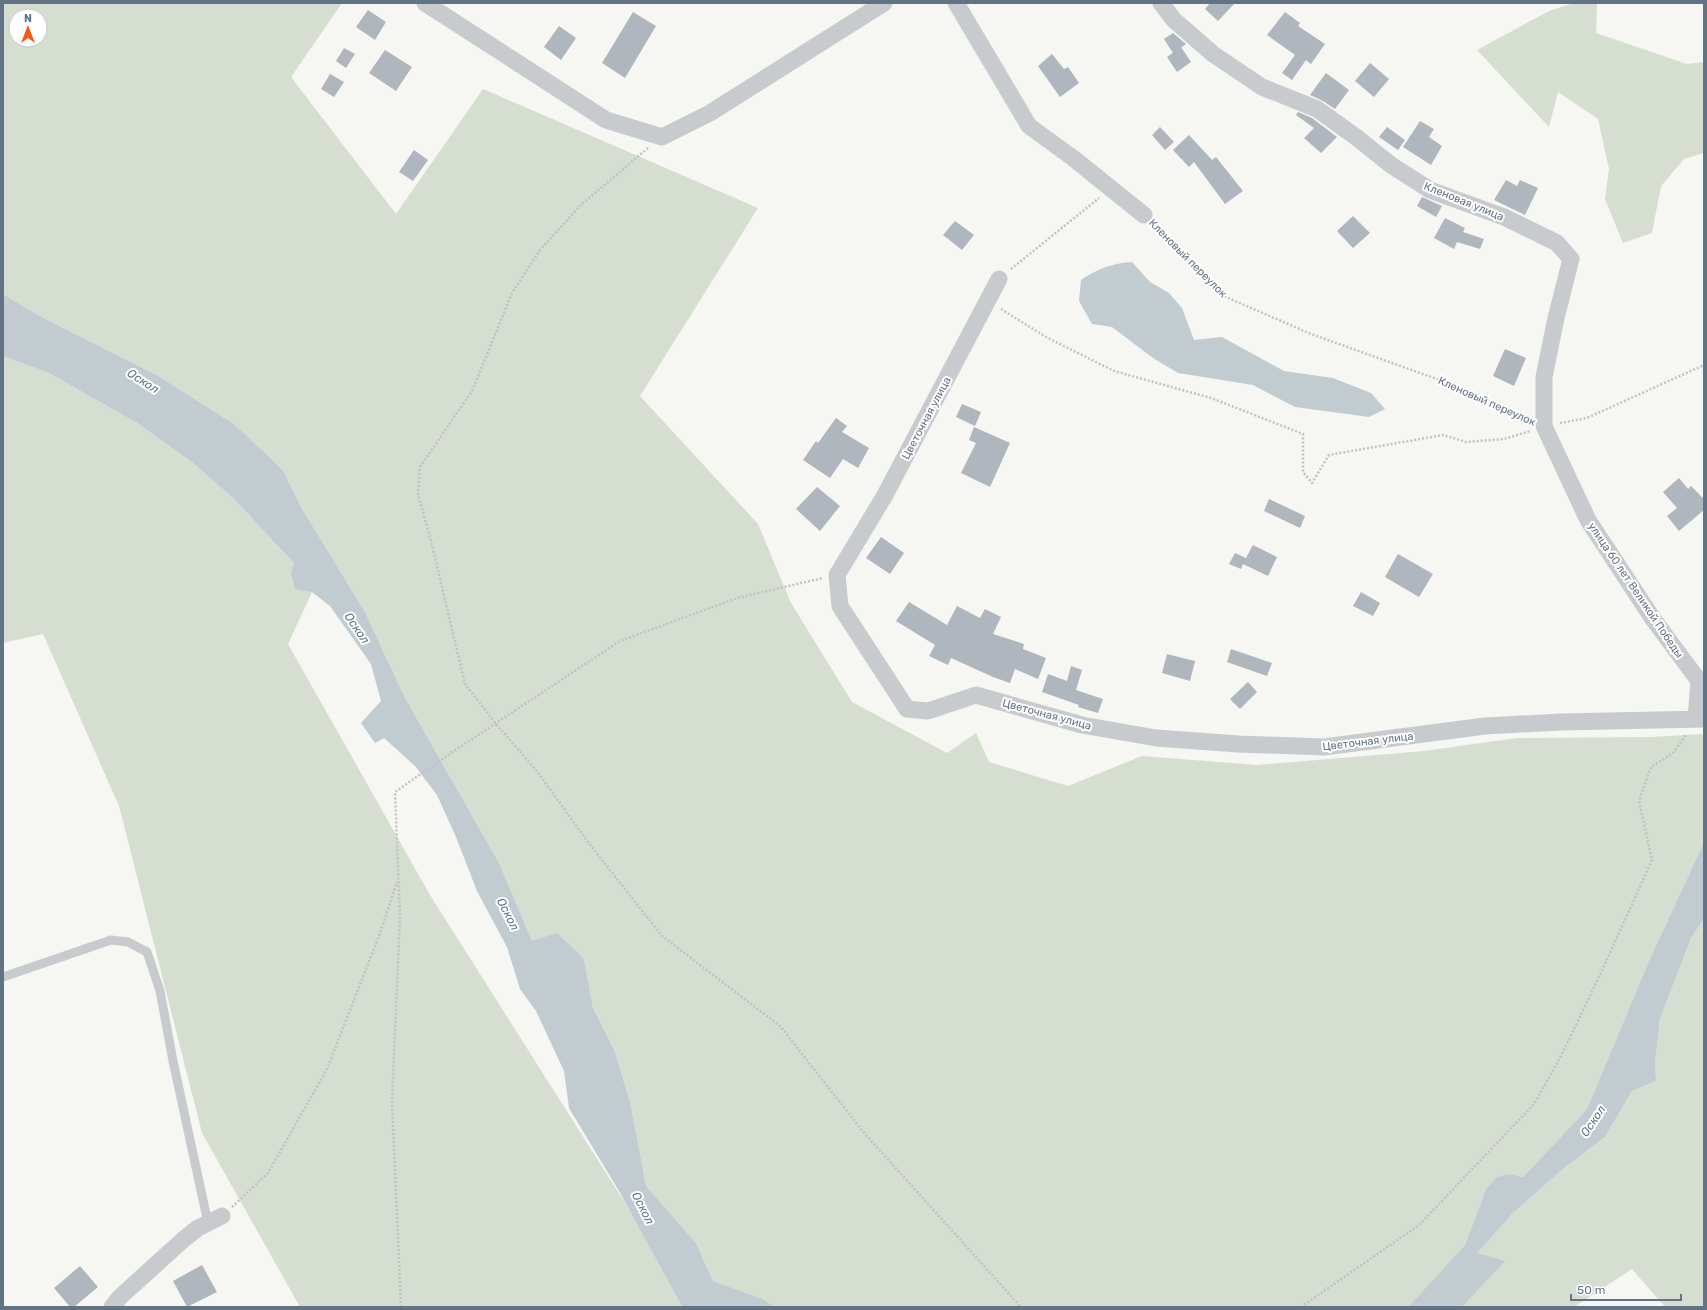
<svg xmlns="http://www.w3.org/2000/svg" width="1707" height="1310" viewBox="0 0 1707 1310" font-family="Rubik,sans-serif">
  <rect width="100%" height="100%" fill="#f6f6f2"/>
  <path fill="#d6ded2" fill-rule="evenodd" d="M3,3H342L291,77L396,214L483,89L758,208L640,396L758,524L791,603L852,702L947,753L976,733L989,762L1068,786L1142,756L1257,765L1424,751L1517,738L1651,737L1704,734V842L1649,961L1587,1109L1523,1177L1510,1174L1486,1189L1465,1245L1408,1307H775L763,1299L713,1281L696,1243L646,1186L631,1106L615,1052L593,1008L584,959L532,941L499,863L404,696L365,612L301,507L283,470L234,424L160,377L38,315L3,294ZM16,16H40V40H16Z
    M1574,3H1597L1596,33L1687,64L1704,62V153L1684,159L1661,186L1652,233L1623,243L1605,199L1609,169L1598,119L1558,92L1549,127L1477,50L1549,11Z
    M3,356L49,373L137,423L193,463L233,498L294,563L312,592L288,644L430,895L691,1307H300L202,1133L119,806L43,634L3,643Z
    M1704,919V1307H1665L1632,1269L1574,1307H1462L1504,1261L1476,1253L1513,1213L1563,1169L1605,1137L1632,1091L1656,1081L1655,1064L1660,1019L1691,938Z"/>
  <path fill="#c1cbd0" d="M1132,262L1150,282L1169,293L1182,308L1194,340L1222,337L1284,371L1333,378L1371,393L1385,409L1369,417L1295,407L1253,385L1178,373L1153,358L1112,327L1092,324L1079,301L1081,280C1097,269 1113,263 1132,262Z
    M3,294L38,315L160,377L234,424L283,470L301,507L365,612L404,696L499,863L532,941L557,933L584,959L593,1008L615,1052L631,1106L646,1186L696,1243L713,1281L763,1299L775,1307L682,1306L619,1191L569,1108L564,1071L536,1011L520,989L507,947L477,891L456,837L437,795L415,766L384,738L375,743L361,723L381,701L371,664L330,606L312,592L295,589L291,573L294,563L233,498L193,463L137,423L49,373L3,356Z
    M1704,842V919L1691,938L1660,1019L1655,1064L1656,1081L1632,1091L1605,1137L1563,1169L1513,1213L1477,1253L1505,1261L1462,1307H1408L1465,1245L1486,1189L1497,1177L1510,1174L1523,1177L1587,1109L1649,961Z"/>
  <path fill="#afb6bd" d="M1210,3H1235L1218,21L1205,9Z
    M368,10L386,22L375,40L356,27Z
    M633,12L656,26L625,78L602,63Z
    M1285,12L1300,23L1298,26L1325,44L1311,64L1306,60L1292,80L1282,73L1295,55L1267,35Z
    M559,26L576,38L561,60L544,47Z
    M1173,33L1186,44L1173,53L1164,39Z
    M1181,47L1191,62L1177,72L1167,57Z
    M344,48L355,54L346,68L336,61Z
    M385,50L412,67L396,91L369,73Z
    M1052,54L1064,69L1068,67L1079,83L1060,97L1038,66Z
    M1370,63L1389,79L1374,97L1355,81Z
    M1326,73L1349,90L1335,109L1323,101L1310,95Z
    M330,74L344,82L334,97L321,89Z
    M1298,112L1312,118L1337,137L1321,153L1304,138L1314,128L1296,115Z
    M1420,121L1434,129L1429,137L1442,146L1431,165L1403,147Z
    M1160,127L1174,142L1165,150L1152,135Z
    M1387,127L1405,140L1398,150L1379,137Z
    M1189,135L1212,160L1216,157L1243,191L1225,204L1194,162L1189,167L1173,150Z
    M414,150L428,160L413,181L399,172Z
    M1506,180L1517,186L1520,180L1538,188L1525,215L1494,200Z
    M1422,197L1442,206L1436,217L1417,206Z
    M1353,216L1370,233L1353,248L1337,231Z
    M1445,218L1465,228L1463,232L1484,239L1480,249L1457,242L1454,249L1434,238Z
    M955,221L974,235L962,250L943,235Z
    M1505,349L1526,358L1514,386L1493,376Z
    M962,404L981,412L975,426L956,417Z
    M836,418L847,426L842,432L869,448L858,468L843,459L830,478L803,460L816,441L818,443Z
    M974,427L1010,443L990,487L961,473L976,443L969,440Z
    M1679,478L1688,489L1691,486L1704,499V510L1679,531L1667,516L1677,508L1663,492Z
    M817,487L840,506L820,531L796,509Z
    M1269,499L1305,516L1300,528L1264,511Z
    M881,537L904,553L890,574L866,558Z
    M1253,545L1277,557L1268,576L1243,564L1241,569L1229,564L1235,553L1246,558Z
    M1398,554L1433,574L1419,597L1385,577Z
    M1361,592L1380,603L1373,616L1353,606Z
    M909,602L947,625L957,606L980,618L985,609L1001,617L993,634L1024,644L1023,649L1046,658L1038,679L1015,669L1010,683L993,677L951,658L948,665L929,656L935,645L896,621Z
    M1231,649L1272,663L1267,676L1227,662Z
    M1167,654L1195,661L1190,681L1162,673Z
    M1071,666L1082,670L1076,690L1103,699L1098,713L1078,707L1079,705L1042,692L1048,674L1067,681Z
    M1248,682L1257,692L1240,709L1230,699Z
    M202,1265L217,1292L187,1307L173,1281Z
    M80,1266L98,1287L74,1307H70L54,1288Z"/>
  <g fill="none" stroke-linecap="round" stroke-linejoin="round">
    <path stroke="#c0c2c4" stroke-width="2.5" stroke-dasharray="2 2" stroke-linecap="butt" d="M648,148L581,205L540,250L512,293L472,391L420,467L418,494L432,545L465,684L496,724L536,770L591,846L662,936L780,1026L865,1134L1021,1307
      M1154,225L1226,297L1311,334L1462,388L1529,419
      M1011,269L1099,198
      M1001,309L1046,337L1114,371L1211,398L1303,434V472L1312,483L1329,455L1443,435L1466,442L1504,439L1530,431
      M1560,423L1587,418L1704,365
      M232,1207L268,1173L327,1069L379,936L397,882
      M401,1307L392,1102L400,916L395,792L448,755L620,641L737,598L823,578
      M1301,1307L1419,1225L1534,1104L1560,1058L1600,975L1652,860L1639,801L1651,767L1673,753L1686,735"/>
    <path stroke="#c8cbce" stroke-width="9" d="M3,977L111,940L128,942L147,952L160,991L173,1061L208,1223"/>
    <path stroke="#c8cbce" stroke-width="17" d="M425,3L606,120L662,137L710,113L884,3
      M956,3L1029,126L1073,158L1144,215
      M1161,3L1174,20L1213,54L1262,87L1317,109L1356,137L1391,165L1430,190L1504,217L1557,243L1571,259L1556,318L1544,377V426L1588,520L1653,619L1699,681L1704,683
      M999,279L885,495L837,575L840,606L907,709L928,711L976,695L1082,725L1156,738L1238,744L1324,747L1485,726L1561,722L1704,719
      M1696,719L1699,681
      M112,1307L120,1297L184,1239L198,1228L222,1216"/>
  </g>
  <g text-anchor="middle" stroke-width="4" stroke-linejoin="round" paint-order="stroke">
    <g font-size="11" fill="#627386" stroke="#fff">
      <text transform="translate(1464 201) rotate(22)" y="4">Кленовая улица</text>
      <text transform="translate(1188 258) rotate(45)" y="4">Кленовый переулок</text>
      <text transform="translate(1487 401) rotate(24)" y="4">Кленовый переулок</text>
      <text transform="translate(926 418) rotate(-62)" y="4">Цветочная улица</text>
      <text transform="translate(1636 590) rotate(56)" y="4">улица 60 лет Великой Победы</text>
      <text transform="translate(1047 714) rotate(15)" y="4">Цветочная улица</text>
      <text transform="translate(1368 741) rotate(-7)" y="4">Цветочная улица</text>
    </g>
    <g font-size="12" font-style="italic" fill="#5e7683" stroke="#fff">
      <text transform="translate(143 381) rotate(33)" y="4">Оскол</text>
      <text transform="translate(357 628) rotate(56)" y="4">Оскол</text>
      <text transform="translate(508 914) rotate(63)" y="4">Оскол</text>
      <text transform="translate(1593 1121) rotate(-56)" y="4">Оскол</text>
      <text transform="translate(643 1208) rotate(63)" y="4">Оскол</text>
    </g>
  </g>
  <rect width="1707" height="1310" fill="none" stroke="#627386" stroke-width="8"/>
  <g transform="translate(28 28)"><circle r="19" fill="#ffffff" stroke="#c0c7cf"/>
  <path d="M0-3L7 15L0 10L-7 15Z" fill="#f25a16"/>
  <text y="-6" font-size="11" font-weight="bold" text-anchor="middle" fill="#627386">N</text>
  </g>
  <path d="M1571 1294v6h110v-6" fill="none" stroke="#627386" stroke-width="2"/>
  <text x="1577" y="1294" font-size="12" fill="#627386" stroke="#ffffff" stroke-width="3" paint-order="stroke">50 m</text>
</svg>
